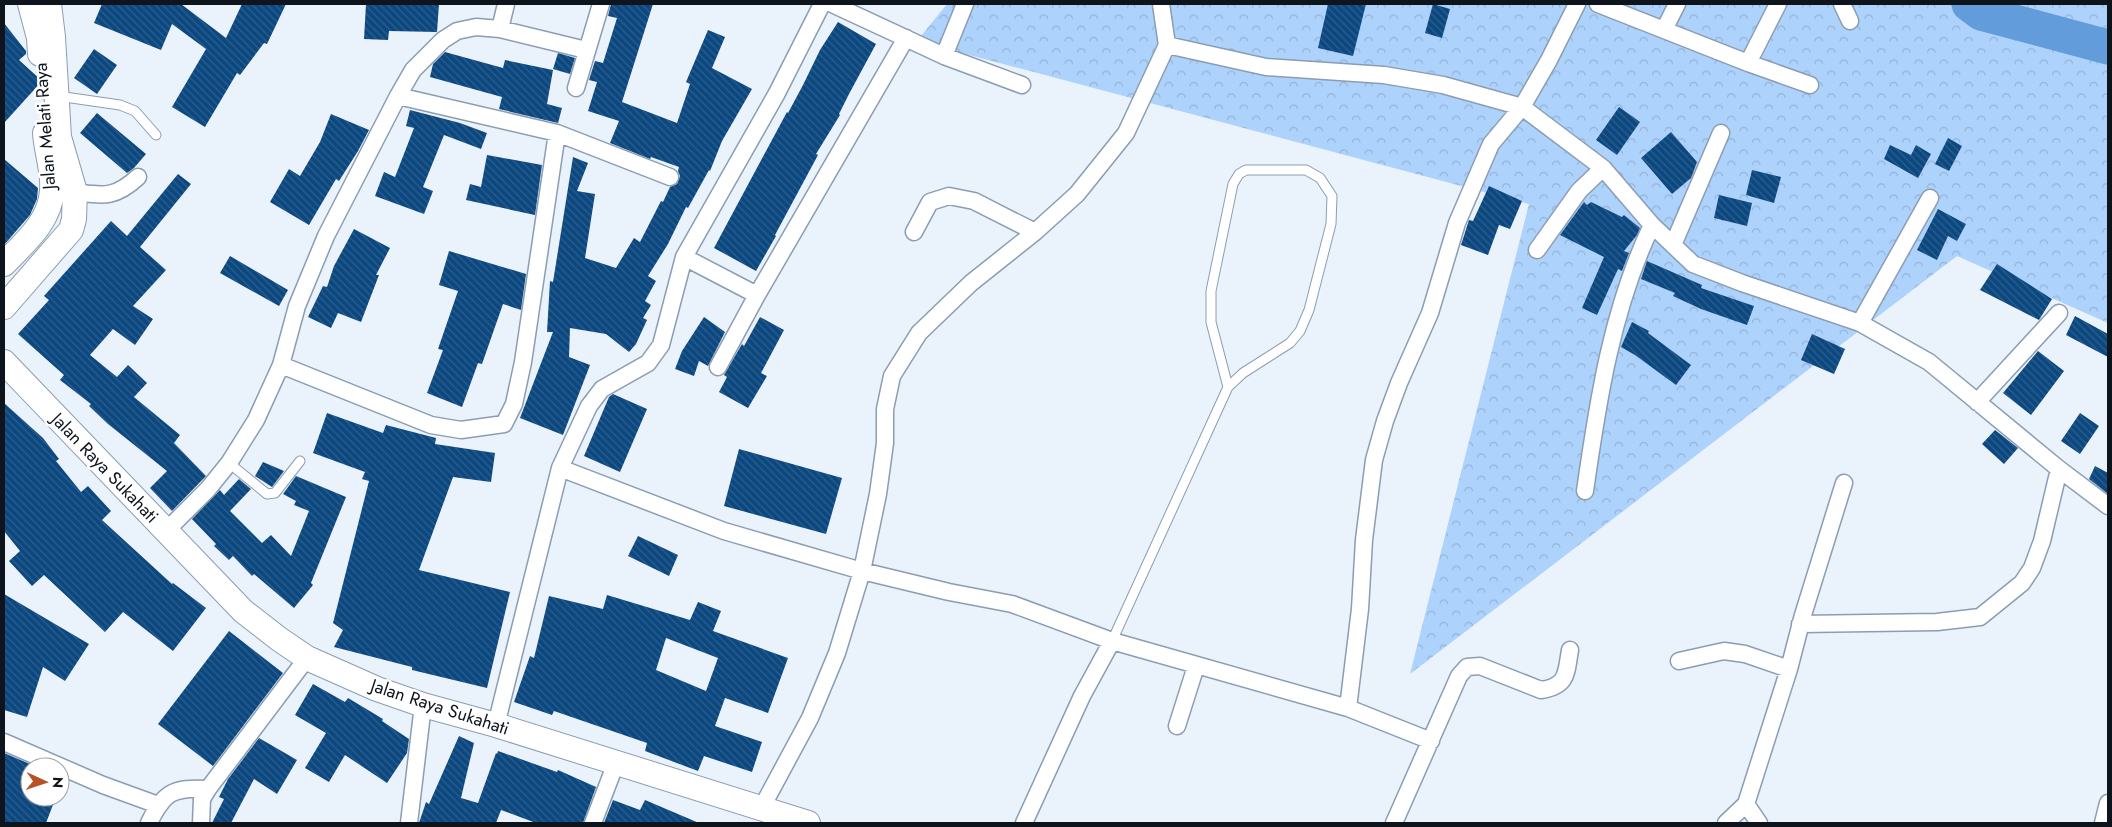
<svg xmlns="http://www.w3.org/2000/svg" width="2112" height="827" viewBox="0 0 2112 827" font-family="Jost,sans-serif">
  <defs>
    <pattern id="forest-crowns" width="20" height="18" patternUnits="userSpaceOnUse" patternTransform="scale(1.25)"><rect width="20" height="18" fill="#add2fc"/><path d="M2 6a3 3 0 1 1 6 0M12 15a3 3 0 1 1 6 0" fill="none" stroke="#94b3d7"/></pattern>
    <pattern id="building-back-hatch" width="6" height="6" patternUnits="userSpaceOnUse" patternTransform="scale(1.25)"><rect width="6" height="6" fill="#0c4880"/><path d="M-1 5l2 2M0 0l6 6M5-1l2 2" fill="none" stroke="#2e5e8c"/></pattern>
  </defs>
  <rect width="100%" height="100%" fill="#eaf2fb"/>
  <path fill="url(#forest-crowns)" d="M947,4H2108V323L1957,256L1410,674L1529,204L917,41Z"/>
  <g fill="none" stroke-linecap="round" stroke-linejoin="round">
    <path stroke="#639cda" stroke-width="35" d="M1969,4L1981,13L2108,47"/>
  </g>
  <path fill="url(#building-back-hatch)" fill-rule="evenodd" d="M102,4H181L226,38L242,4H286L267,44L264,43L240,75L237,73L205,127L172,107L206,49L172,24L161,50L94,23Z
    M366,4H439L437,32L389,31L388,40L364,39Z
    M611,4H653L622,102L677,123L690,84L686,82L708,30L725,37L712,68L752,89L722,141L710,171L709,170L688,208L686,207L668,244L648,276L656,281L645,301L651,305L643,318L647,320L636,344L629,352L606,334L570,328L569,357L590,365L563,435L520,418L553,332H547L550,281L553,282L573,157L588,163L577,191L595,194L585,258L616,268L634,238L640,242L661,201L663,202L670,187L677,184L680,176L678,171L679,167L651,157L650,159L610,143L619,121L588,111L597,82L589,80L595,61L603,63L617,18L608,16Z
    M1328,4H1366L1353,56L1318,48Z
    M1433,4L1450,9L1442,38L1425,33Z
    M838,22L876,44L849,94L839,114L840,115L816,154L818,155L775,235L776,236L756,271L714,248L787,112L788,113L803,85L820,50Z
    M4,23L26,51V54L19,60L42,81L4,123Z
    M94,49L117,65L97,94L74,78Z
    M445,52L503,68L505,60L553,70L547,104L562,108L558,123L499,109L502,97L430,77L433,64Z
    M558,53L575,58L570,74L553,69Z
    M1619,107L1640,122L1617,155L1596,140Z
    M410,110L460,123L487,133L481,149L444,135L423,187L433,191L424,214L375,196L384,172L395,177L414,128L406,126Z
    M97,113L146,154L134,168L127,173L80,133Z
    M331,114L369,130L358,151L339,181L336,179L309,225L270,202L289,169L300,176L320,142Z
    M1671,132L1697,162L1691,178L1672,194L1641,158Z
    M1948,138L1962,146L1949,171L1935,164Z
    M1890,145L1911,155L1916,145L1931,154L1918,178L1884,159Z
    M487,155L542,165L535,215L466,200L470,184L481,187Z
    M4,159L38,188L37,199L30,215L4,245Z
    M1752,170L1781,177L1774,203L1746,195Z
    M178,174L191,184L140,247L166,270L133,306L153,319L135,345L113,329L90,355L117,377L128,365L147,383L134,397L180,435L174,443L206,476L172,511L150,488L167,471L108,424L89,406L91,404L60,380L64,375L18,334L49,300L44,296L111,221L127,236Z
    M1489,186L1522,201L1510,229L1499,225L1488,255L1461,245L1469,220L1473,221Z
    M1719,195L1752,203L1747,226L1714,218Z
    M1584,202L1587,205L1591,202L1622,217L1624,215L1640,228L1637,235L1624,251L1629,253L1622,271L1618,269L1597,315L1582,308L1604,257L1560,235Z
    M1938,209L1966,224L1957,241L1948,236L1937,260L1917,250Z
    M354,229L390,248L376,275H379L361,322L338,313L331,328L308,317L323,286L327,287L334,266Z
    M449,251L526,274L521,310L503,304L482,364L478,363L462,407L427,393L443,350L438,349L458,291L439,285Z
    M230,256L288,290L279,306L220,273Z
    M1647,261L1702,285L1701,288L1754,306L1747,325L1701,309L1673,296L1675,293L1641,279Z
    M1997,264L2052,299L2039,320L1980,290Z
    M2075,316L2108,334V357L2066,335Z
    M704,317L725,332L708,366L699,361L694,376L675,369L682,351Z
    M760,317L784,330L761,373L767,376L748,408L719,392L727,377L724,375L742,344L744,346Z
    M1632,322L1649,331L1648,333L1691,365L1676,385L1635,355L1621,347Z
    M1812,334L1845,349L1834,374L1801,360Z
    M2038,351L2064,371L2031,415L2003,393Z
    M613,394L647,409L620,472L584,456L609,397Z
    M4,403L43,438L59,459L56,461L81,492L88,486L111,511L102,520L172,584L173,583L206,608L173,651L123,612L105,632L44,575L32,586L9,561L20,551L4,531Z
    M327,413L383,433L386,425L436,438L435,444L495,453L491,482L453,477L419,570L510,592L487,688L412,670V667L334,647L343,630L333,623L369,481L362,479L365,472L313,453Z
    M2080,413L2099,426L2080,454L2061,441Z
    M1995,430L2018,448L2004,464L1982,444Z
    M739,449L842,478L826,534L724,506Z
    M263,462L284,471L272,487L255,476Z
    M2095,466L2108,473V494L2089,479Z
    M296,476L346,497L311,583L313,585L294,608L254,574L252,576L233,556L229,560L214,546L216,544L192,519L220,490L224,495L239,479L251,489L230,511L262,543L271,535L291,556L309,511L294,505L296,501L283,494Z
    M638,536L678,555L669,576L628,556Z
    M4,594L89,644L65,681L43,667L27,717L4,710Z
    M607,595L690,620L698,602L721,611L713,631L788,658L768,713L725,698L715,726L762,742L752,772L704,756L698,771L645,751L647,743L554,711L552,715L514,702L530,656L534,658L549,596L603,609ZM666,638L718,658L706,691L656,670Z
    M229,631L283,673L213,766L158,724Z
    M313,684L345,702L348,698L383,719L382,721L409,739L407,753L387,783L345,755L329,782L305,768L326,733L295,715Z
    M459,736L474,743L461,798L478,803L496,753L497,754L498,751L557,772L558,770L596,787L583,823H536L501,810L496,823H419L426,802L429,804Z
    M259,738L297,760L277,794L254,779L231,823H212L224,799L219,797L228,779Z
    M4,753L30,764V797H56L46,823H4Z
    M613,800L640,810L645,800L699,823H604Z"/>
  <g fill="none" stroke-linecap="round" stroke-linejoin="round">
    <g stroke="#8b9db2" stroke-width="11">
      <path id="lane" d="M44,94L120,105L135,111L156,135
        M229,463L267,494L275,493L300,461
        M1112,641L1228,387L1243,373L1290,343L1300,331L1309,310L1331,224L1332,196L1320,178L1306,170H1246L1239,174L1233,184L1211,291V322L1228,387"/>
    </g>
    <g stroke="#8b9db2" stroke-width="19">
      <path id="street" d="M832,4L944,56L1022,85
        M1598,4L1748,63L1810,85
        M1842,4L1850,21
        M500,29L506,4
        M1664,30L1677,4
        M1167,45L1266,67L1384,75L1443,85L1522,107L1603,168L1652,225L1693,264L1742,283L1860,323L1929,362L2059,469L2108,506
        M944,56L965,4
        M1748,63L1778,4
        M576,88L601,4
        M398,96L557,133L670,177
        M65,191C99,194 111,202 138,177
        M914,232L930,202L949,196L974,201L1035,232
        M1673,245L1721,133
        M1537,250L1579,191L1603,168
        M684,257L757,295
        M1860,323L1930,198
        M281,365L431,425L461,430L504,424L514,404L523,362L557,133
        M718,367L757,295L906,38
        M1977,402L2059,313
        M560,468L724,531L862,571L949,592L1012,604L1112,641L1348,708L1431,741
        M1585,491C1598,400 1612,308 1652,225
        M166,531L208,489L229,463L256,420L281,365L297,306L326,236L398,96L413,70L443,40L457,31L476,27L500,29L586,50
        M1800,624L1937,622L1980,617L2022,583L2032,568L2042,541L2059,469
        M1679,661L1724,651L1745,654L1789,669
        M1348,708L1360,609L1364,540L1374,460L1385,421L1399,383L1430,313L1457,223L1491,144L1522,107L1549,60L1577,4
        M496,725L560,468L589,406L602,389L648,363L661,345L684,257L777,93L822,4
        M1177,726L1196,666
        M4,742L103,785L158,805
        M1746,804L1759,823
        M761,809L810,718L837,653L862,571L878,494L885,443V409L892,376L919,333L971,283L1035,232L1077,194L1126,133L1167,45L1161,4
        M149,823C164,792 173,787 208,789L307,658
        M201,823L202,799L208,789
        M409,823L423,705
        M593,823L616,763
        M1024,823L1082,696L1112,641
        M1394,823L1459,676L1467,667L1480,666L1541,690C1568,686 1566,673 1570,650
        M1726,823L1746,804L1789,669L1803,615L1844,483
        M2103,823L2108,803"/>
    </g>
    <g stroke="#8b9db2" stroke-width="26">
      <path id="secondary" d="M30,4L39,38L40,54
        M4,264C24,243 50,222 52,191C54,173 46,151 45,133
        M4,307L71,230L74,219L75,192L59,137L53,37L49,4
        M4,362L243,611L279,639L307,658L377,689L423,705L496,725L808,823"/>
    </g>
    <use href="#lane" stroke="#fff" stroke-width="9"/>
    <use href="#street" stroke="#fff" stroke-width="16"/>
    <use href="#secondary" stroke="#fff" stroke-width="24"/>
  </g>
  <g text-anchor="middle" stroke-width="5" stroke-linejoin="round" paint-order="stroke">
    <g font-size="18" fill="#0d141b" stroke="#fff">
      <text transform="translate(45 126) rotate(-94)" y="6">Jalan Melati Raya</text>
      <text transform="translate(105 468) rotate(46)" y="6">Jalan Raya Sukahati</text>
      <text transform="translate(440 707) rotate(18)" y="6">Jalan Raya Sukahati</text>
    </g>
  </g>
  <rect width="2112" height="827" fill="none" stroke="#0d141b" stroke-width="10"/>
  <g transform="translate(45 782) rotate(93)"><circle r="24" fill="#ffffff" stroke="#9ea1a4"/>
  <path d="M0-4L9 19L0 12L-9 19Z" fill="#b85226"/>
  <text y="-8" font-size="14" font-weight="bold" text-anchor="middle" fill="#0d141b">N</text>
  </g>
</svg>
